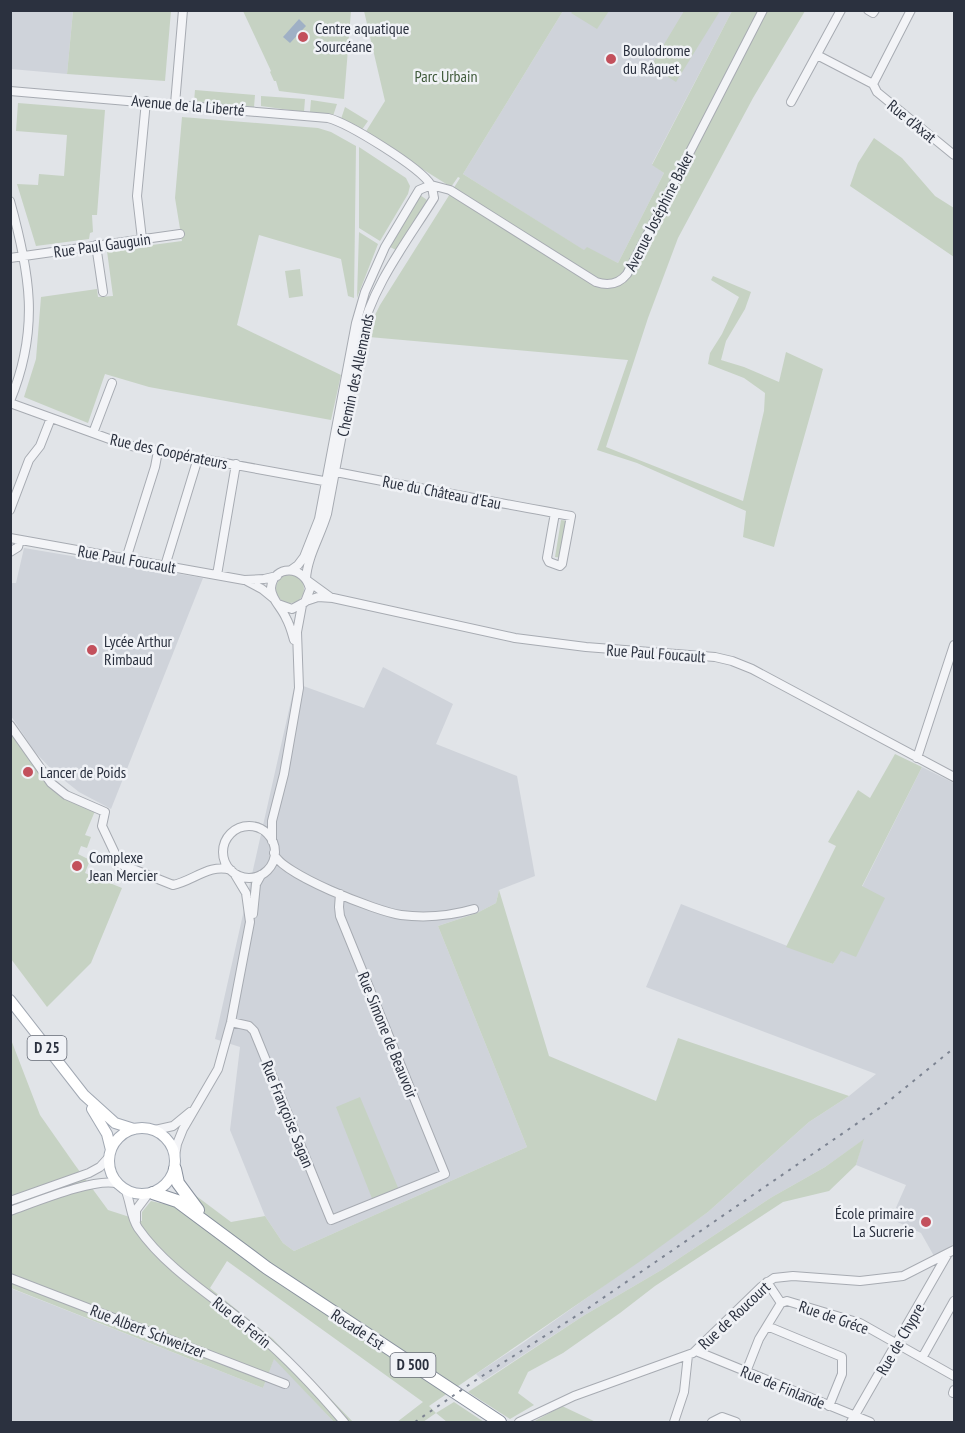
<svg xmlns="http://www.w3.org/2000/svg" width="965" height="1433" viewBox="0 0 965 1433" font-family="'PT Sans Narrow',sans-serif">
  <rect width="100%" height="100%" fill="#e1e4e8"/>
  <path fill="#cfd3da" d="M10,11H73L67,74L11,69Z
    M563,11H732L652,164L664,173L618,263L587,248L585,251L463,174Z
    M24,548L203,578L111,809L79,792L55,773L35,752L11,716V583H16Z
    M383,667L453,704L436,744L517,776L535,876L499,890L496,903L477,913L438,926L527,1147L294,1251L283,1243L265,1216L230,1130L240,1047L215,1039L295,683L364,708Z
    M922,767L954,783V1244L934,1256L921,1233L891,1219L906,1185L856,1165L863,1140L825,1167L772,1197L663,1269L583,1316L483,1381L476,1374L523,1343L708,1212L809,1122L849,1096L876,1074L646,987L681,904L833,964L840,951L862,887Z
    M10,1288L263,1388L274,1358L334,1422H11Z"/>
  <path fill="#c6d2c3" d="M73,11H171L165,81L67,74Z
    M243,11H351L344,99L279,91L276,81H274L270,72L271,71Z
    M364,11H563L463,174L584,250L587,247L618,263L664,173L652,165L732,11H805L753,98L678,238L648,318L606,447L743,501L764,411L765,393L744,378L708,364L710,353L722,334L739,297L711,280L713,276L751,292L745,309L726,341L721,360L744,367L779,382L786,352L823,369C807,429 789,487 774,547L743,537L746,511L637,463L597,450L628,360L369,337L373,319L380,305L460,178L458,177L451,187L365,133L385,101Z
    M573,11V10L609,11L597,29L571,13Z
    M684,11H720L676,82L651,66Z
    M195,90L255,95L254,107L194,102Z
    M261,96L305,99L304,112L261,106Z
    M311,100L337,104L333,116L310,112Z
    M18,103L105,110L97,215H92L93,232L90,233L89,239L36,246L17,184L38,185L39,174L64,176L67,135L16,131Z
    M345,107L368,121L361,131L341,119Z
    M182,117L318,128L331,132L356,146L354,298L348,296L341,259L259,235L237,325L341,375L331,420L149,387L105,374L88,423L24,397L36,359L41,297L97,289L98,297L113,296L107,251L182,241L175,198Z
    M874,138L902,158L935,196L954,208V257L850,186L858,163Z
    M359,147L406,178L410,186L408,194L380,241L359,228Z
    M420,195L427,200L396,250L388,246Z
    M359,232L378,244L357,298Z
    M300,269L303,296L289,298L285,271Z
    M561,520L568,521L562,558L555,557Z
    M276 589a14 14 0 1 1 28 0a14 14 0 1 1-28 0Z
    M10,730L43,778L95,811L85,835L91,837L87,848L81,846L78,854L90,860L85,873L122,888L91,963L47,1007L11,959Z
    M895,754L922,767L862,886L885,898L856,957L841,951L833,964L786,947L836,846L828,842L858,790L870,798Z
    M499,890L549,1056L656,1101L678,1038L849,1096L809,1122L708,1212L642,1260L429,1406L436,1413L454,1402L484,1422H447L436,1413L423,1422H397L423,1402L227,1261L210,1288L273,1339L353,1422H334L274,1359L263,1388L11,1288L10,1037L40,1115L75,1165L108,1210L142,1221V1212L151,1201L173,1206L191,1192L231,1222L265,1216L283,1243L294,1251L527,1147L438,926L477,913L496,903Z
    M360,1097L399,1190L373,1201L336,1107Z
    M864,1139L856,1165L829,1191L783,1202L655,1286L620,1313L563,1353L528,1372L518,1393L534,1405L510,1419L468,1392L583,1316L663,1269L772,1197L825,1167Z
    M562,1406L596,1422H533Z"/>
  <path fill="#9fb0c5" d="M299,19L306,26L290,43L283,37Z"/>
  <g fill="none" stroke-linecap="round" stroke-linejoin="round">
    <g stroke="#a7abb2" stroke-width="10">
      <path id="minor" d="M868,10L873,13L875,10
        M817,55L873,84
        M873,84L877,92L954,155
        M873,84L911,10
        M10,91L328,118C348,123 420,167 431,185C433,189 433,194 434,198C406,243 372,286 360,338L327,514C321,535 307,557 306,579
        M791,102L841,10
        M175,104L183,10
        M431,185L450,190L596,282C608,286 619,284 627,274L763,10
        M10,201C30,273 40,329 10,401
        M142,239L137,196L146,101
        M96,245L103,292
        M10,258L180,234
        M10,403L126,445L329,482
        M93,433L112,383
        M331,471C411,487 491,501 571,516L562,564L560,566L549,562L547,558L555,513
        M10,510L29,460L40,446L51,418
        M10,538L244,580L264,579L277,576
        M10,552L18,547L20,540
        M126,559L155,467L158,451
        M165,566L198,458
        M291,570L298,565L304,557L319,519L356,323L365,292L385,247L419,190L431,185
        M217,575L236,464
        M247,581L262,589L273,598
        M308,581L330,597
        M306,601L318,597L333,598L515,638L586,647L715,657L732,661L752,669L954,777
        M278,604L292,609L305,602L310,589C305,565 273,564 271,588C271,599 282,608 286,618C290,625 292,633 294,640
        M10,725L51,783L66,795L105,812L102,826L120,864L173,885C193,881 210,863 231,870
        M917,758L954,645
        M223 852a26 26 0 1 1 52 0a26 26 0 1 1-52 0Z
        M272,841V821L284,774L299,688L297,632L302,605
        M274,853C278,873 378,912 401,915C425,918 450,916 474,909
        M253,914L256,884L261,875
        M231,1022L249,1026L254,1031L331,1220L445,1174L340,916L339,907L340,894
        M155,1130L173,1126L190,1112
        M175,1156L177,1144L183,1129L218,1069L231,1022L250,922L246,893L234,873
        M125,1189C131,1202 130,1216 138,1228C167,1270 217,1299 255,1331C287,1358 317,1390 344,1422
        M10,1201L89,1173L100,1167L109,1157
        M10,1211C33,1203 98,1176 118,1184
        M136,1221V1210L148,1194
        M10,1278L285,1384
        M767,1282L781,1303
        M767,1326L842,1357V1374L829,1406
        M696,1351L870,1422
        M922,1358L954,1301
        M746,1372L759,1339L781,1303L787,1301L860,1323L954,1376
        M953,1393L954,1390
        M519,1422L574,1396L693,1353L761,1287L774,1278L793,1276L860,1281L903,1276L954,1250
        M674,1422L684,1392L688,1355
        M712,1422L722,1417L736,1422
        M851,1422L947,1255"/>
    </g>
    <g stroke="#a1a8b3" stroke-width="12">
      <path id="major" d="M10,1000L84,1095L115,1123L134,1129
        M92,1109L107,1134L111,1150
        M109 1161a33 33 0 1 1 66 0a33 33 0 1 1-66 0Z"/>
    </g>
    <g stroke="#89919e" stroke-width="14">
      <path id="highway" d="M175,1169L178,1183L198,1210
        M153,1193L177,1201L267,1268L500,1422"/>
    </g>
    <use href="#minor" stroke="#f3f4f7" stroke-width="8"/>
    <use href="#major" stroke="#fff" stroke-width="10"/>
    <use href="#highway" stroke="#fff" stroke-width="12"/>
    <path stroke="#7c8391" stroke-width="2" stroke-dasharray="3 6" stroke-linecap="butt" d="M415,1422L476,1380L587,1309L884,1105L954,1048"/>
  </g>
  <g fill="#c3505c" stroke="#f0f2f6" stroke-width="2">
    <circle cx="303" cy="37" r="6"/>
    <circle cx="611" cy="59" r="6"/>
    <circle cx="92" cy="650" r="6"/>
    <circle cx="28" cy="772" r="6"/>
    <circle cx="77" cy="866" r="6"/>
    <circle cx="926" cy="1222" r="6"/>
  </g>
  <g text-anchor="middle" stroke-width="5" stroke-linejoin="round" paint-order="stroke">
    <g fill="#f0f2f6" stroke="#666b76" stroke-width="1.5">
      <rect x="27.5" y="1036" width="39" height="24" rx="4.5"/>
      <rect x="390.5" y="1353" width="45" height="24" rx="4.5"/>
    </g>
    <g font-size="15" font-weight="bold" fill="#2b313f">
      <text x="47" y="1053">D 25</text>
      <text x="413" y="1370">D 500</text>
    </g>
    <g font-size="16" fill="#2b313f" stroke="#f0f2f6" text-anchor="start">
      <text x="315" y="34">Centre aquatique<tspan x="315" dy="18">Sourcéane</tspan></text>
      <text x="623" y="56">Boulodrome<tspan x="623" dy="18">du Râquet</tspan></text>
      <text x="104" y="647">Lycée Arthur<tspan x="104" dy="18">Rimbaud</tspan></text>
      <text x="40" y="778">Lancer de Poids</text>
      <text x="89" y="863">Complexe<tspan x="89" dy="18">Jean Mercier</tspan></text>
      <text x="914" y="1219" text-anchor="end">École primaire<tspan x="914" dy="18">La Sucrerie</tspan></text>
    </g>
    <g font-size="16" fill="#3e5939" stroke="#f0f2f6">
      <text x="446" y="82">Parc Urbain</text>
    </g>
    <g font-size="16" fill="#2b313f" stroke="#f0f2f6">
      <text transform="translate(188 105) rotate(5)" y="6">Avenue de la Liberté</text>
      <text transform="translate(912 121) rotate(39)" y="6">Rue d'Axat</text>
      <text transform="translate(659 211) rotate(-63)" y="6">Avenue Joséphine Baker</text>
      <text transform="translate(102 245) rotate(-8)" y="6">Rue Paul Gauguin</text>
      <text transform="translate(355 375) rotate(-78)" y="6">Chemin des Allemands</text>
      <text transform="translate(169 451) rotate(12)" y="6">Rue des Coopérateurs</text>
      <text transform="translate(442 492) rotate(11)" y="6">Rue du Château d'Eau</text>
      <text transform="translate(127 559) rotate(10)" y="6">Rue Paul Foucault</text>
      <text transform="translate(656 653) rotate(4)" y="6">Rue Paul Foucault</text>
      <text transform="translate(388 1035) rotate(68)" y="6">Rue Simone de Beauvoir</text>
      <text transform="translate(288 1114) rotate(68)" y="6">Rue Françoise Sagan</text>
      <text transform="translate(734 1315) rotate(-43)" y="6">Rue de Roucourt</text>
      <text transform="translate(834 1317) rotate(19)" y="6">Rue de Gréce</text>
      <text transform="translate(242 1322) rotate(39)" y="6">Rue de Ferin</text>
      <text transform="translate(358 1329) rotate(33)" y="6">Rocade Est</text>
      <text transform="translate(148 1331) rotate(21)" y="6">Rue Albert Schweitzer</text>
      <text transform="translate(900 1339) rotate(-60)" y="6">Rue de Chypre</text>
      <text transform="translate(783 1387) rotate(22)" y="6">Rue de Finlande</text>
    </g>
  </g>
  <rect width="965" height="1433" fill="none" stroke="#2b313f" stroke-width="24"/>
</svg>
